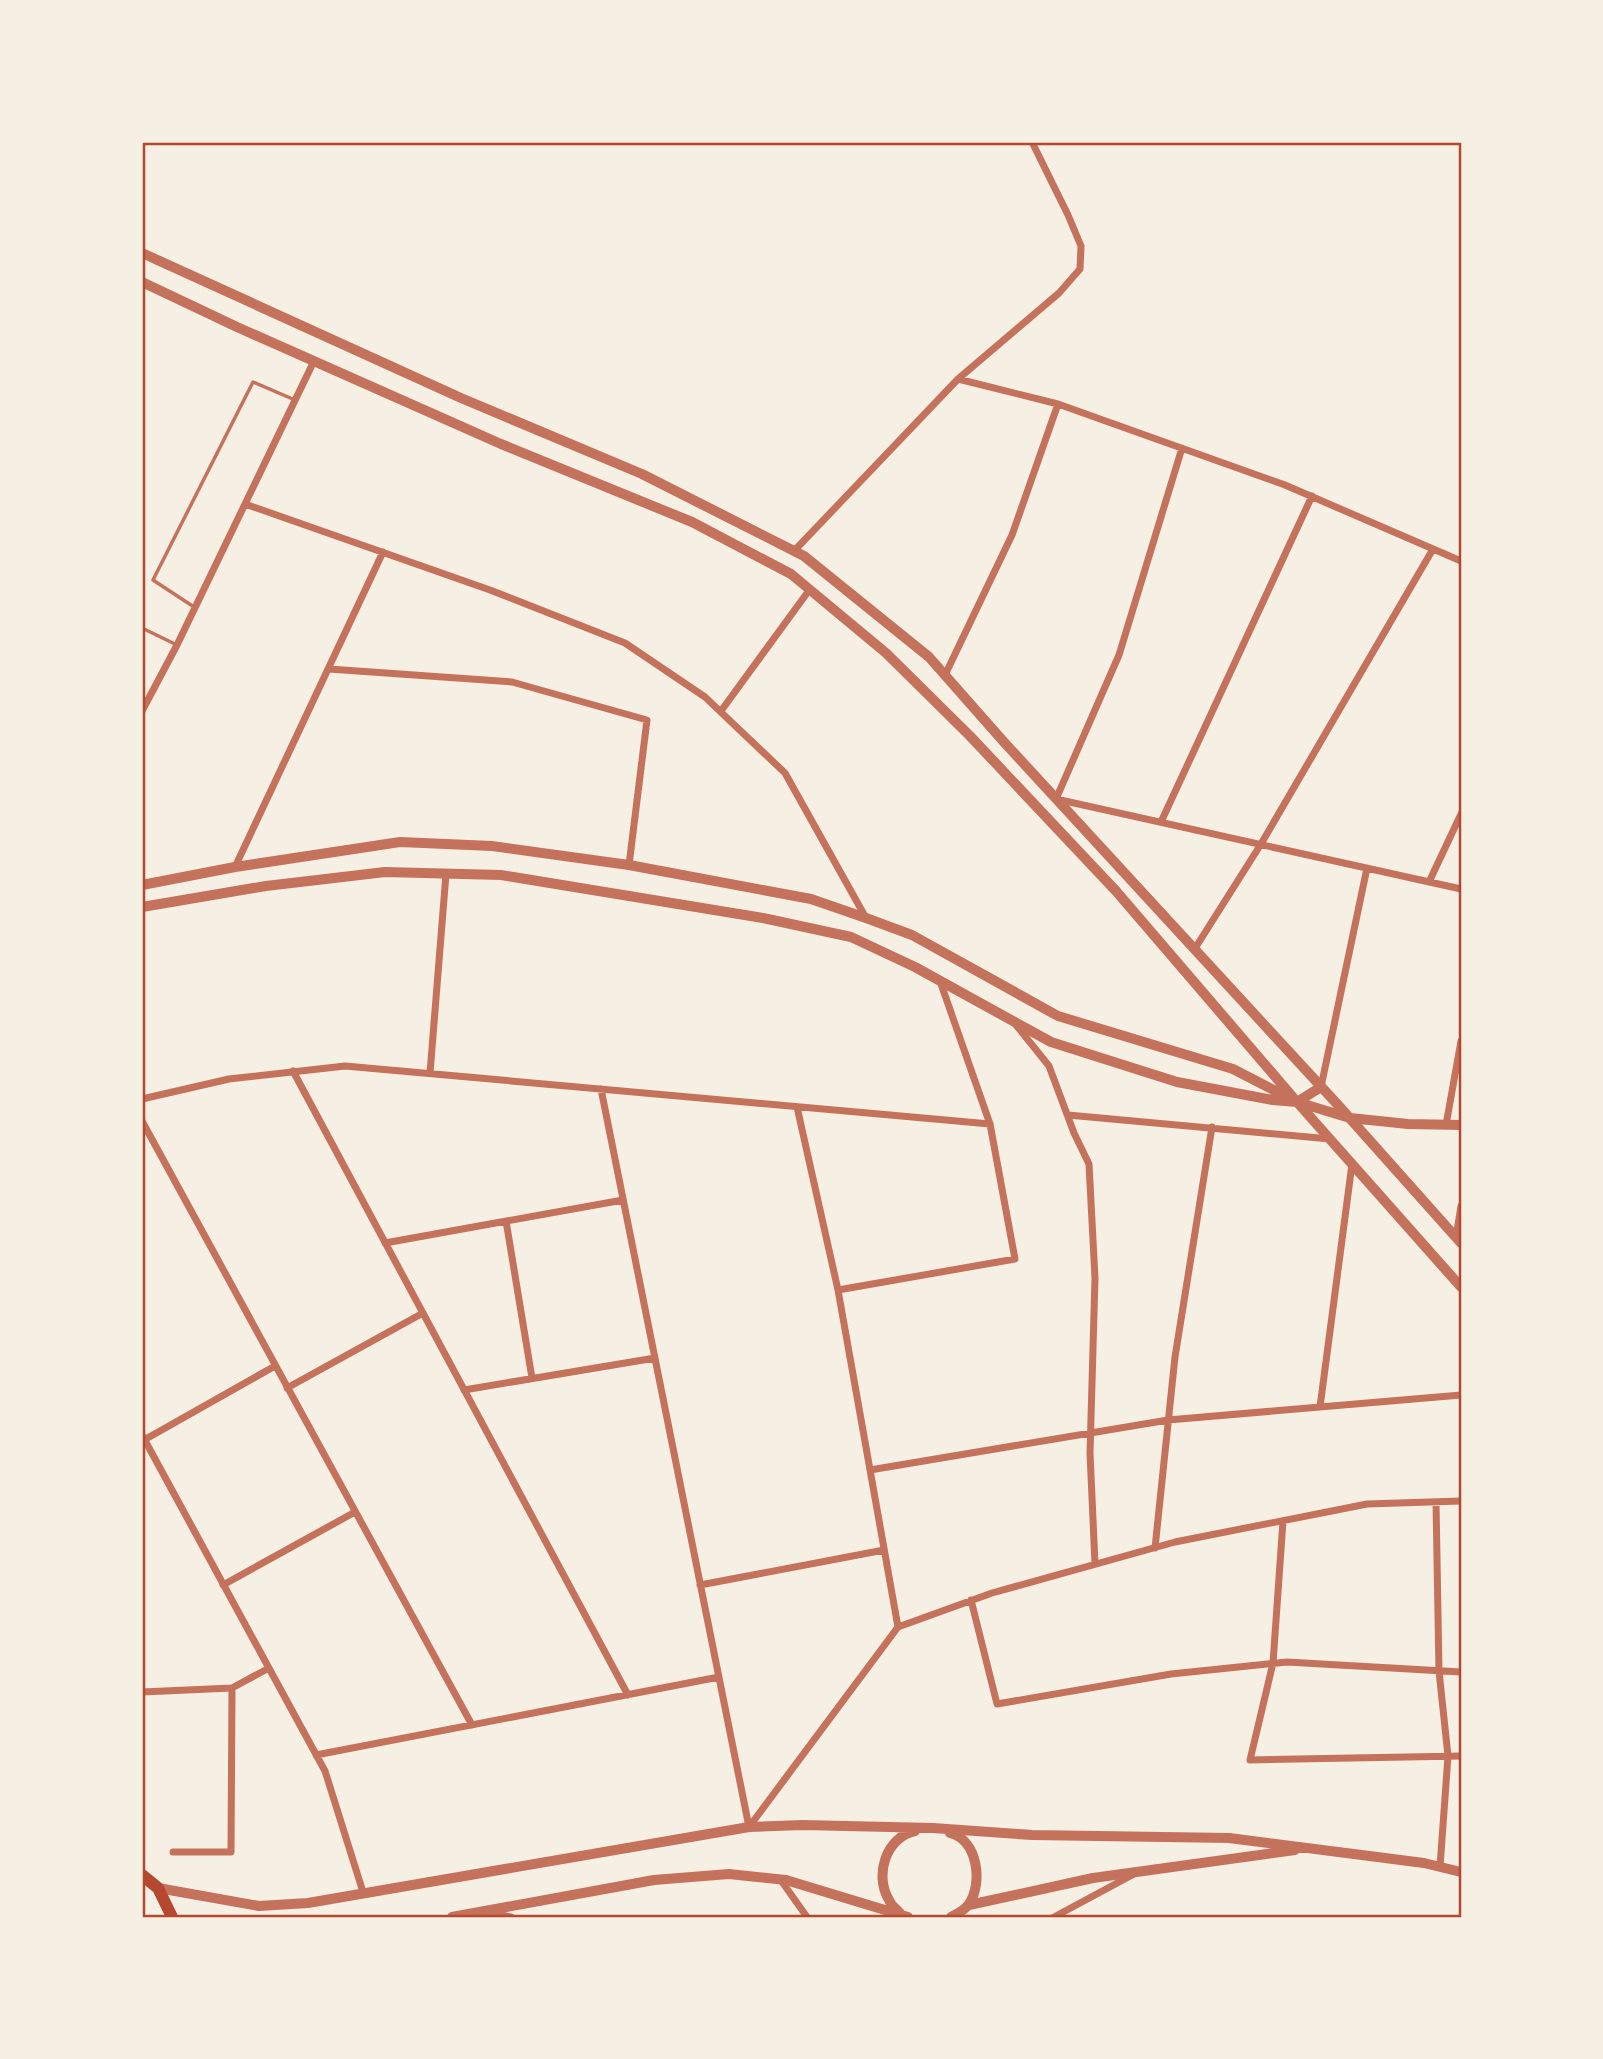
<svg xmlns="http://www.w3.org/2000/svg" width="1603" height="2059" viewBox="0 0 1603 2059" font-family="Lato,sans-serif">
  <rect width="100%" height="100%" fill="#f6efe4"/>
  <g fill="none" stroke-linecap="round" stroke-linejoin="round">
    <path stroke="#c5725c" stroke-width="3.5" d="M194,607L153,580L253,382L295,400
      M142,628L177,645"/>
    <path stroke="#c5725c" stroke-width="7" d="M958,379L1058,404L1285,485L1461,561
      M1182,448L1119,655L1056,799L1461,889
      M245,504L490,590L625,643L705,697L785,773L866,918
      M794,551L958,379L1059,293L1080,269L1081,246L1068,215L1032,142
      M329,669L512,682L647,720L629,865
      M945,675L1012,535L1058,404
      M142,711L177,645L314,361
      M721,711L810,589
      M1161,822L1312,496
      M235,867L383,552
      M1429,882L1461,814
      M1194,950L1261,844L1433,549
      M1016,1025L1049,1066L1074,1133L1089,1164L1095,1278L1090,1453L1095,1564
      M293,1071L628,1695
      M430,1073L446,874
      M1321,1087L1367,868
      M601,1089L749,1827
      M142,1099L229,1079L345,1066L990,1124
      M1068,1115L1330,1139
      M142,1121L472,1725
      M1446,1125L1461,1041
      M506,1221L532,1378
      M1456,1237L1461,1206
      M385,1243L623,1200
      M838,1290L1015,1259L990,1124L940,981
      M287,1388L423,1313
      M464,1390L655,1358
      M1320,1407L1352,1164
      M142,1435L325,1771L363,1892
      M144,1440L275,1366
      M870,1470L1168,1420L1461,1395
      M1436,1502L1439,1671L1448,1756L1440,1867
      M1283,1521L1273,1663L1250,1760L1461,1756
      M1155,1548L1175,1357L1212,1127
      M223,1585L355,1512
      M700,1585L884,1550
      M971,1600L997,1704L1171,1674L1287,1662L1461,1672
      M898,1627L992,1593L1175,1542L1367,1504L1461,1501
      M232,1688L269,1668
      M142,1692L232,1688L231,1852H173
      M316,1755L719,1677
      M749,1827L898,1627L838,1290L797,1107
      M780,1879L807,1917
      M489,1912L511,1917
      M1054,1917L1134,1874"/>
    <path stroke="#c5725c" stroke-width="10" d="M142,253L461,398L642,474L804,556L929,657L1003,741L1338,1105L1461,1243
      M142,282L237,327L501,444L692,522L791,574L886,653L970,736L1116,891L1297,1102L1461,1287
      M142,885L235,867L400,842L492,846L629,865L811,899L866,918L912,935L1058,1016L1233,1069L1297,1102L1350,1118L1408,1124L1461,1125
      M142,907L266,886L385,872L501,875L763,918L851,937L915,967L1051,1042L1177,1082L1273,1100L1297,1102L1321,1087
      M950,1833C978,1840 983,1883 969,1904C965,1910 957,1914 951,1917
      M158,1888L259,1906L308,1903L749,1827L802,1825L933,1828L1032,1835L1229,1838L1424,1863L1461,1872
      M969,1905L1093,1878L1295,1850
      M900,1913C896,1909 891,1905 889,1900C874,1875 886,1837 915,1831
      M452,1917L654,1880L729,1874L786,1880L908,1917"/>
    <path stroke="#b5482f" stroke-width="12" d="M142,1875L158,1888L172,1917"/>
  </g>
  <rect width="1603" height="2059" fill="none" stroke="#f6efe4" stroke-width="287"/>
  <rect x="144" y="144" width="1316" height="1772" fill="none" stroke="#b5482f" stroke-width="2.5"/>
</svg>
